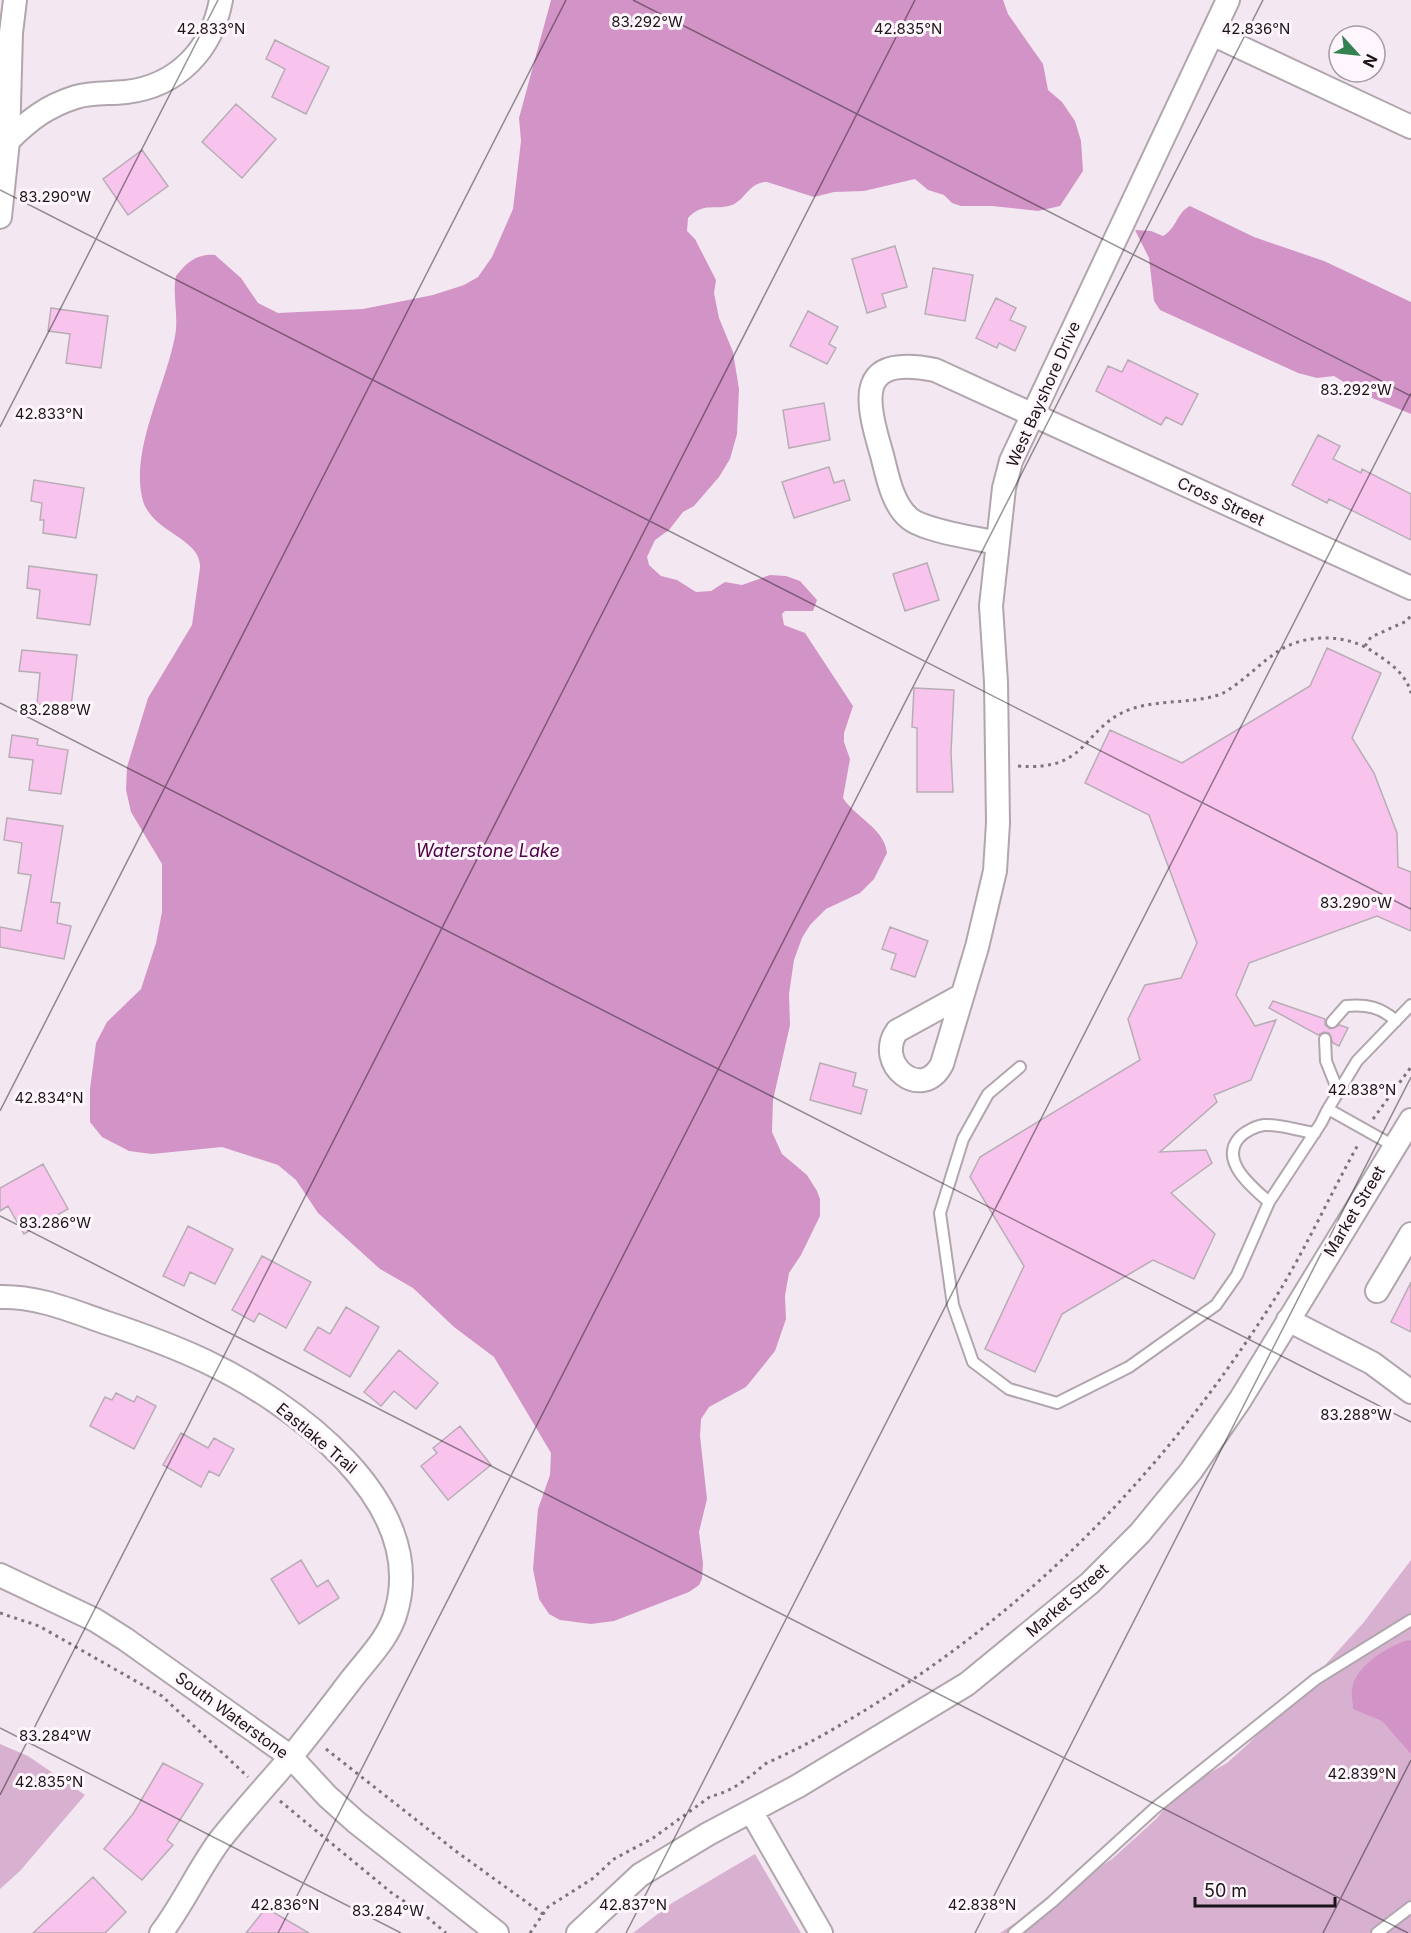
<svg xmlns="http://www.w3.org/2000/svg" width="1411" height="1933" viewBox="0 0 1411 1933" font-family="Inter,sans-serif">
  <rect width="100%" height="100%" fill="#f3e8f1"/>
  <path fill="#d8b1d0" d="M1411,1560V1933H1000L1112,1859L1156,1819L1181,1789L1227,1763L1247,1745L1307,1685L1364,1622Z
    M0,1744L28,1756L85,1795L20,1871L0,1889Z
    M755,1854L801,1933H633L672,1903Z"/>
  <path fill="#d294c6" d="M551,0H1003L1008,14L1043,64L1048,90L1062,102L1075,121L1081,141L1083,171L1060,206L1038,211L992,206H961L952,203L944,195L928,190L915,179L864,191L834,192L814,197L767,182C749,182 746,199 732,205C715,211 704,201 688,218L687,231L695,239L716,280L714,293L719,318L733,352L739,389L737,434L730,459L719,477L694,506L683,512L669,530L655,540L647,557L649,565L661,576L677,580L696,592L711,591L725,582L742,585L770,575L786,576L800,581L817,600L813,611H785L782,614L784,625L805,633L853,706L844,733V742L850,759L843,798C855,817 885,829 887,853L874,879L860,893L826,909L810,925L802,938L794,960L789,994L790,1025L773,1100L772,1132L782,1154L807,1175L817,1191L820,1199V1216L801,1255L789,1273L785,1296L786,1319L775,1351L746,1387L709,1407L701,1419L700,1436L707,1499L699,1532L703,1563L702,1579L699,1585L689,1592L614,1621L591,1624L560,1620L549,1614L539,1599L533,1569L538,1509L550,1475L551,1453L494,1357L454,1327L413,1288L380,1269L318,1213L296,1180L278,1165L222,1147L152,1154L129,1151L102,1137L90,1122V1089L96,1043L107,1022L141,989L156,943L162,912V864L131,812L126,790L127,767L148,698L192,625L200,568C202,537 149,533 142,497C131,448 166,385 175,336C179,316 172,296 176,276C186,263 197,253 215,255L241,278L258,303L278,313L363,309L433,295L464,285L478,277L492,257L513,209L521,141L519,118Z
    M1190,206L1254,237L1324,261L1411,302V414L1365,395L1334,376L1317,378L1298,373L1160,310L1154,301L1149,258L1135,230L1151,231L1163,236C1177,228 1177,212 1190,206Z
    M1409,1640L1411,1641V1754L1382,1721L1353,1709C1353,1702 1351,1695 1352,1689C1355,1666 1389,1645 1409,1640Z"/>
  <path fill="#f8c4ed" stroke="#b8adb5" stroke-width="1.5" d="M275,40L329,67L306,114L272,97L285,69L266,59Z
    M236,104L276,139L242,178L202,142Z
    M142,150L168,186L128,215L103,179Z
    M895,246L907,287L882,294L886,307L867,313L852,259Z
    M933,268L973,275L965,321L925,314Z
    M996,298L1016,308L1010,320L1026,327L1015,351L999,343L997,348L976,338Z
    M51,308L108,316L101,368L66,363L70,334L48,331Z
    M808,311L838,327L829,344L836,348L827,364L790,346Z
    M1128,360L1198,394L1182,425L1166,417L1161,425L1096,391L1108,366L1122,372Z
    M824,403L830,440L789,448L783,410Z
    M1318,435L1340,446L1333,459L1361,473L1362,469L1411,494V540L1329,499L1327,503L1292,485Z
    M829,467L834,483L844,480L850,500L794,518L782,482Z
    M34,480L84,488L76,538L43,533L44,520H40L42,503L31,501Z
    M927,563L939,600L905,611L893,574Z
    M29,566L97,575L90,625L37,618L40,590L27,588Z
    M1327,648L1381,673L1352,738L1374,773L1397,833L1398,867L1411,872V931L1377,916L1249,963L1236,995L1255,1026L1276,1020L1251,1080L1214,1095L1217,1102L1160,1152L1206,1150L1212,1163L1171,1193L1215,1234L1194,1279L1153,1260L1062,1314L1035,1372L985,1349L1024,1266L970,1177L980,1157L1140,1060L1128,1019L1145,985L1181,978L1197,943L1149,815L1085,783L1110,730L1182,763L1310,686Z
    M22,650L77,655L71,707L37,704L40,673L19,671Z
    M914,688L954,690L951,753L953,792H917V728L912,727Z
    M12,735L38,739L37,745L68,750L61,794L29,790L33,760L9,757Z
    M7,818L63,826L51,902L60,903L57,923L71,926L64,959L0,947V927L21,931L31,875L18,873L22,843L4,840Z
    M890,927L928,941L915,977L891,969L896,954L882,949Z
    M1273,1001L1325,1019V1025L1330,1029L1340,1025L1348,1028L1339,1046L1333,1043L1329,1033L1324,1032L1318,1035L1269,1008Z
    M820,1063L856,1073L853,1086L867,1090L861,1114L810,1100Z
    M43,1164L68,1209L24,1234L8,1206L0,1211V1188Z
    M188,1226L233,1249L215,1284L190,1272L184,1286L163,1276Z
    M262,1256L311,1282L286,1328L259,1313L254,1322L232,1310Z
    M1411,1282V1332L1391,1322Z
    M346,1307L379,1327L350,1377L304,1350L318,1327L330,1334Z
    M399,1350L438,1383L416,1409L394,1391L381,1406L364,1392Z
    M116,1393L134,1402L137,1396L156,1406L134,1449L90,1426L105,1397L112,1400Z
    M460,1426L491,1465L448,1500L421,1466L437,1453L433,1448Z
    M181,1433L208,1448L214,1438L234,1449L219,1476L209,1471L201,1487L163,1465Z
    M301,1560L317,1587L328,1580L339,1598L299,1624L271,1579Z
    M163,1763L203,1784L167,1840L173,1845L142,1880L104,1849L133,1814Z
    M93,1877L126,1912L105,1933H33Z
    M266,1908L309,1933H246Z"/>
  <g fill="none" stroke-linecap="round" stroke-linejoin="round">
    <g stroke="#b1a6ae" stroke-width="14">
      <path id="service" d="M1332,1022L1346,1006C1366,1004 1381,1007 1396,1021
        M1325,1039L1326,1061L1338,1091
        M1020,1067L988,1094L963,1139L940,1213L953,1305L973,1362L1009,1389L1057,1403L1129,1367L1216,1305L1237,1275L1269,1202L1321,1123L1328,1109L1394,1146
        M1328,1109L1357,1061L1411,1005
        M1269,1202C1253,1188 1219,1161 1239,1138C1244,1132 1256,1126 1264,1125C1280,1124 1299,1131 1315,1133
        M1014,1933L1052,1902L1155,1808L1316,1679L1411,1620
        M1377,1933L1411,1907"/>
    </g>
    <g stroke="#b1a6ae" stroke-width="26">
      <path id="minor" d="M1212,34L1411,127
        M8,141C29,120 47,106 76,97C92,92 109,94 126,92C178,86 212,49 221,0
        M0,217L8,141L11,33L15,0
        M997,543C976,538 924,531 909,518C892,504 887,474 882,455C865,398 856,354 935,370L1411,588
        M961,996L897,1031C874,1064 922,1103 942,1064L977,947L995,871L998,823L996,682L991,606L1004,488L1011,461L1228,0
        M1377,1291L1411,1234
        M0,1297C38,1296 72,1311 107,1323C140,1334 173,1346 205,1361C292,1402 429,1501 396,1612C389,1638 367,1659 351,1680C331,1706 310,1734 289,1759C266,1786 242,1812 220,1840C198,1870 183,1904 161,1933
        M1288,1320L1372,1363L1411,1392
        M0,1575L95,1620L125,1639L291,1757L327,1796L356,1822L497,1933
        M751,1811L821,1933
        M578,1933L640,1875L708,1834L798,1786L967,1684L1090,1583L1140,1533L1191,1471L1240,1400L1411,1120"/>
    </g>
    <path stroke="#7c757a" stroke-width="3" stroke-dasharray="3 4.5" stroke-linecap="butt" d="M1365,646L1371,637L1407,621L1411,615
      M1018,766C1091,772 1081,727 1131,709C1160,699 1203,704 1225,692C1245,680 1261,662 1280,650C1308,633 1348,634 1375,653C1390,663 1406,674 1411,693
      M1373,1119L1411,1067
      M0,1613L39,1626L162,1696L248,1777
      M326,1749L457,1852L543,1914
      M280,1801L393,1894L421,1912L446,1933
      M530,1933L548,1907L592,1879L614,1859L653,1838L711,1796C727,1793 740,1784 753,1774C758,1771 762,1765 767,1763C789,1753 809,1743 830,1731C1013,1626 1148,1492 1263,1317C1300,1262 1327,1200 1359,1143"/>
    <use href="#service" stroke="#fff" stroke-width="10"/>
    <use href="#minor" stroke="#fff" stroke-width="22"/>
  </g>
  <path fill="none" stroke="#191518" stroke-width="1.5" stroke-opacity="0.45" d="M633,0L1411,396M0,190L1411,909M0,427L218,0M0,703L1411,1422M0,1111L566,0M0,1216L1408,1933M0,1728L401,1933M0,1795L915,0M278,1933L1263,0M626,1933L1411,393M975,1933L1411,1077M1323,1933L1411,1760"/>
  <g text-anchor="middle" stroke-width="6" stroke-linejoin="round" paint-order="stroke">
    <g font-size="16" fill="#191518" stroke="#fff6fd">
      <text transform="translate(1043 394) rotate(-66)" y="6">West Bayshore Drive</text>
      <text transform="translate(1221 501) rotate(25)" y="6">Cross Street</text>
      <text transform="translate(1354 1211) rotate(-59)" y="6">Market Street</text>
      <text transform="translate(317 1438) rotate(40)" y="6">Eastlake Trail</text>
      <text transform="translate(1067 1600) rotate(-41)" y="6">Market Street</text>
      <text transform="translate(232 1715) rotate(36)" y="6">South Waterstone</text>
    </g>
    <g font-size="18" font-style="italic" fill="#4e0146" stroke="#fff6fd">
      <text x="488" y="857">Waterstone Lake</text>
    </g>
  </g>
  <g font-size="15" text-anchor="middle" fill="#191518" stroke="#fff6fd" stroke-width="6" stroke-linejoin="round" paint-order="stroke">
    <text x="647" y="27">83.292°W</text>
    <text x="211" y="34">42.833°N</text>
    <text x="908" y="34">42.835°N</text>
    <text x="1256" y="34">42.836°N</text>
    <text x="55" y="202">83.290°W</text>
    <text x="1356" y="395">83.292°W</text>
    <text x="49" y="419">42.833°N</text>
    <text x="55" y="715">83.288°W</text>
    <text x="1356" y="908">83.290°W</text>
    <text x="1362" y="1095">42.838°N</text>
    <text x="49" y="1103">42.834°N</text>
    <text x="55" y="1228">83.286°W</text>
    <text x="1356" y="1420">83.288°W</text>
    <text x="55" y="1741">83.284°W</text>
    <text x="1362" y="1779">42.839°N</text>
    <text x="49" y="1787">42.835°N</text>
    <text x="285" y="1910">42.836°N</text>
    <text x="633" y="1910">42.837°N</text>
    <text x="982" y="1910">42.838°N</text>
    <text x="388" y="1916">83.284°W</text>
  </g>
  <g transform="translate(1357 54) rotate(117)"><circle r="28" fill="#fff6fd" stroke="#a39ca1" stroke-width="1.5"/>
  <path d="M0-4.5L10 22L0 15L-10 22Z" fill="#348252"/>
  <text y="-9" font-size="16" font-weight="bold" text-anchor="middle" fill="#191518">N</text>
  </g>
  <path d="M1195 1897v9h140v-9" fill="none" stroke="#191518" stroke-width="3"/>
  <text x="1204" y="1897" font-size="18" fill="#191518" stroke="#fff6fd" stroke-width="4.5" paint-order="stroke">50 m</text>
</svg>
